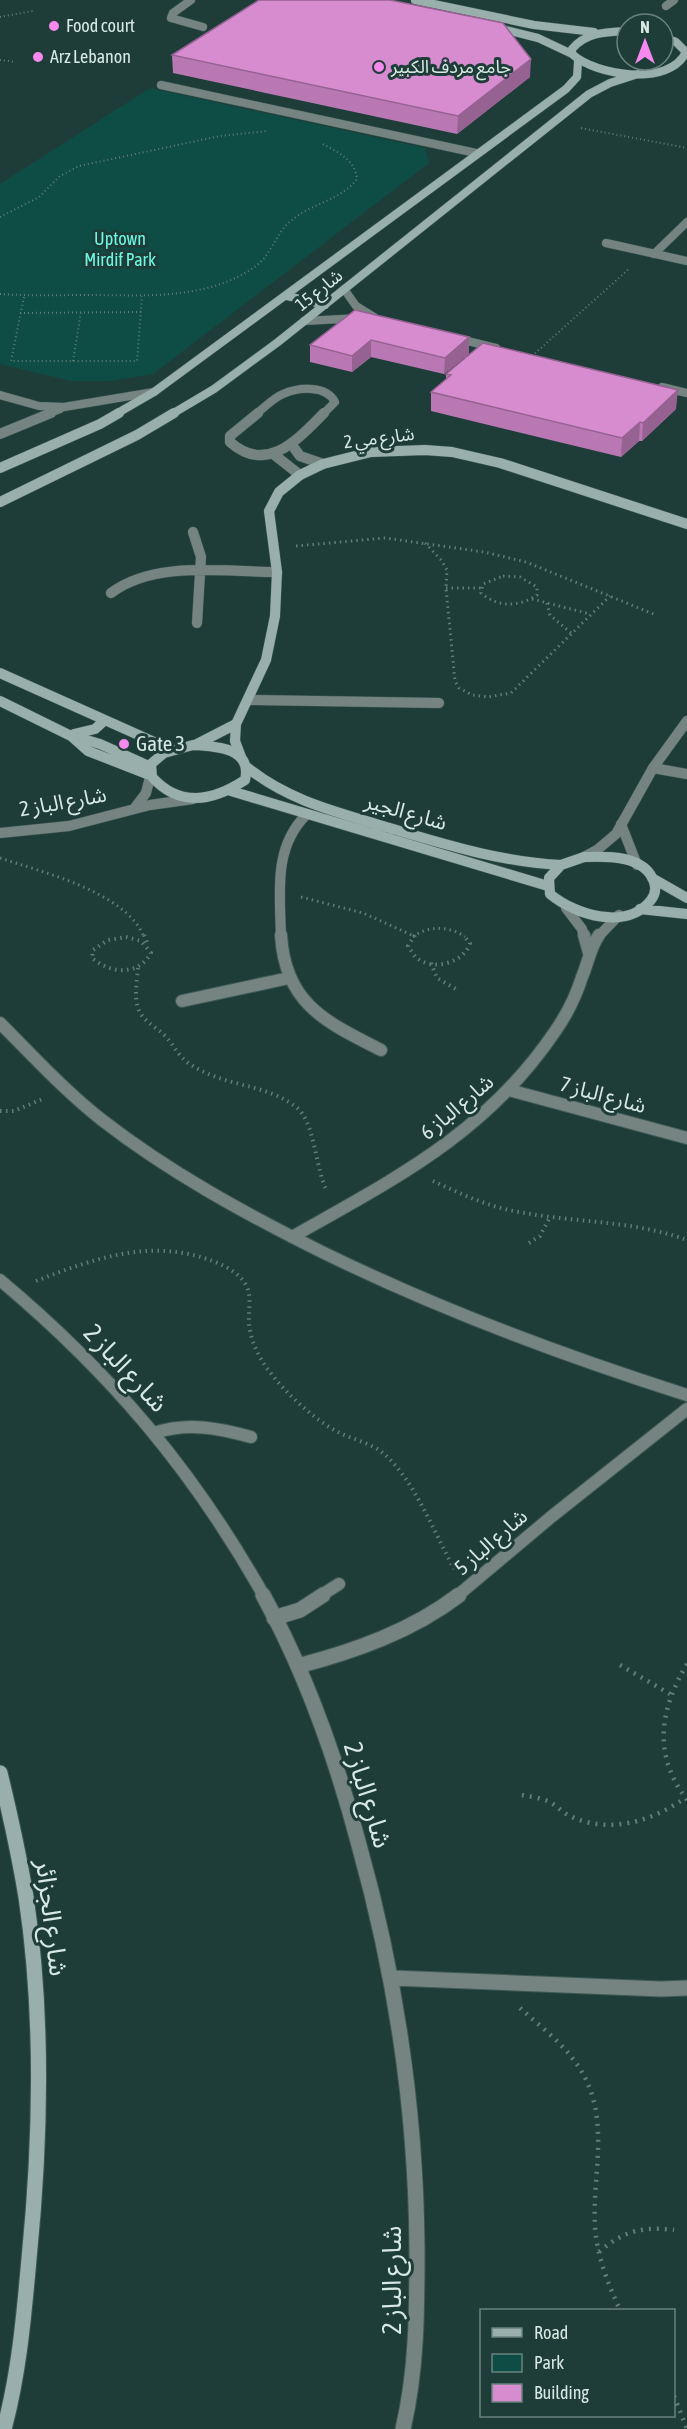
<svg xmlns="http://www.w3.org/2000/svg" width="687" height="2429" viewBox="0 0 687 2429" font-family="'Asap Condensed','Noto Sans Arabic',sans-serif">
  <rect width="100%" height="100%" fill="#1f3d38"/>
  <path fill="#0e4d45" d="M150,88L425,148L429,163L153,374L111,381H71L0,364V184Z"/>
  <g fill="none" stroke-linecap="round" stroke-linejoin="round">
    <g stroke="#3d5954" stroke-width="9">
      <path id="lane-far3" d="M191,0L173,13L171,18L203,27
        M666,6L674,0
        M161,85L476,153
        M654,254L687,222
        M0,395L39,406L64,407L154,392
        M47,414L60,409
        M256,414C264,408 273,398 283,394C299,387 326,385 335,402L323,414"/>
    </g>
    <g stroke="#3d5954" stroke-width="11">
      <path id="lane-far2" d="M258,413L230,436V442C267,475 298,439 324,413
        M0,434L51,413
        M292,445L300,456L323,464
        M272,453L300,475
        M193,532L201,557L197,623
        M111,593C155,560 225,572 277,572
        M249,700L439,703
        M653,768L687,774"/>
    </g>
    <g stroke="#3d5954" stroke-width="14">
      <path id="lane-far1" d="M182,1001L289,978
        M154,1433C188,1422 218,1428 251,1437
        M320,1596L339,1584"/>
    </g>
    <g stroke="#3d5954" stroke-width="17">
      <path id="lane" d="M274,1618L300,1610L323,1595"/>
    </g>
    <g stroke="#3d5954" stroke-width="9">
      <path id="street-far3" d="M606,243L687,261
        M344,289L356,306L374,317
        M304,321L361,318
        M455,338L496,348
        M662,387L687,393"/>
    </g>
    <g stroke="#3d5954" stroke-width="11">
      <path id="street-far2" d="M134,809L146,793L150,777
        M621,824L637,865
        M0,833L69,826L150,805L193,799
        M584,857L597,850L616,834L653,768L687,721
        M566,908L582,929L584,937
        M281,937C280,893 273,848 306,815
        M598,937L619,915"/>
    </g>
    <g stroke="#3d5954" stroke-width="14">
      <path id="street-far1" d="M281,935C285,1004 326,1022 381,1050
        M584,935L589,953
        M0,1023C33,1056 65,1091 102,1120C169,1172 244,1213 320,1251C438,1309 561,1355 687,1395
        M509,1090L687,1138
        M292,1237C396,1178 487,1133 556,1030C567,1014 576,996 582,977C588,963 590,948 599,935
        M0,1280C111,1373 193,1470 264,1596
        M457,1596L551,1517L687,1409"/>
    </g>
    <g stroke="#3d5954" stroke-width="17">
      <path id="street" d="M263,1595C306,1673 336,1758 359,1845C396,1977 416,2111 417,2248C417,2310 417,2369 403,2429
        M298,1666C355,1651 412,1631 459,1595
        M393,1978L661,1989L687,1988"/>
    </g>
    <g stroke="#3d5954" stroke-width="9">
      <path id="secondary-far2" d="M415,0L534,25L594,32
        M494,27L538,38L572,54
        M627,31C607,32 586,32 572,49V54C596,76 670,87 686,52L676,42L663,37
        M287,296L325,305
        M116,414L154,392L566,89L577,77L578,62
        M172,414L214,389L278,342L589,94L610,83L638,74"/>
    </g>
    <g stroke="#3d5954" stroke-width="11">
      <path id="secondary-far1" d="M0,468L100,424L119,413
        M0,502L137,435L174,413
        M0,673L172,750
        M0,701L69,735L100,744L151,767
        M74,734L95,729L105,720
        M70,735L88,751L147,774
        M197,744L236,724
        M193,745C216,746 253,748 245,780C213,801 180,808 152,777L151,764L164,753Z
        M241,757L235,741L236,724L266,660L275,616L277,572L269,511L279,492L300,475L323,464L371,452L425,450L452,452L500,463L687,524
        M248,768C289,801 337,812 386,827C444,844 500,862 561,865
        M231,791L548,886
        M584,857C607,856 645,855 654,882C656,888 655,895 651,900C627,931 575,915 550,894L549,878L561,865Z
        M652,878L687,898
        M640,909L687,914"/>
    </g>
    <g stroke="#3d5954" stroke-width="17">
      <path id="secondary" d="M0,1773C10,1814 19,1855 26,1897C44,2017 41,2139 29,2259C24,2315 19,2374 4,2429"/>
    </g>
    <path stroke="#627c77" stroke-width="2" stroke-dasharray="1 3" stroke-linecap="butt" d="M0,17L33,11
      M0,60L16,62
      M581,128L687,148
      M0,217L39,197L60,176L79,166L220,136L268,131
      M0,294C29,296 58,295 87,295C143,295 207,301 256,266C272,254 276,232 292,220C312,203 340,201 357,179C355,159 337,152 321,143
      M24,297L11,361H137L142,296
      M20,313L141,312
      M532,356L629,269
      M73,361L81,312"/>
    <path stroke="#627c77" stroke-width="3" stroke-dasharray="1.5 4" stroke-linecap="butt" d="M425,543L442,561L447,570L446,588L455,681L459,688L472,695L488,697L511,693L610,596
      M296,546L385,538L484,552L526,562L656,615
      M503,576L520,577L537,587V595C519,607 498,608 481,593L483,584Z
      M446,588H481
      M532,599L590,614
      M547,603L550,615L571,633
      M0,858C42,872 126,892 144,937
      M301,897L363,913L414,936
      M413,937C428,925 450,926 465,937"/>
    <path stroke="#627c77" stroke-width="4" stroke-dasharray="1.5 4.5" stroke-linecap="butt" d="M144,935L148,945
      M415,935L408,946C411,950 413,955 417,958C433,972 465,962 470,943L463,935
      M126,937L141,941L151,953C138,976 111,974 92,958L93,950L108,940Z
      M431,963L437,978L456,989
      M138,968C137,983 132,1004 143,1017C150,1025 160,1030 167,1038C174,1046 178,1055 187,1062C221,1087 266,1083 296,1107C315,1121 315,1168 327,1191
      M0,1111H14L45,1098
      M433,1181C461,1194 489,1207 519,1212C576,1223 632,1220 687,1240
      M529,1243L540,1236L550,1217
      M36,1281C93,1259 147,1239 207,1259C222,1264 240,1272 247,1287C252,1299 248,1311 249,1323C251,1352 272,1377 291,1396C307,1411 323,1425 342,1434C356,1440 372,1444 383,1453C414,1479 435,1534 454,1569"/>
    <path stroke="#627c77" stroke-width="4.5" stroke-dasharray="2 6" stroke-linecap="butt" d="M687,1664C659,1711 653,1755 687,1800
      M620,1665L670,1694
      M522,1795C532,1797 544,1798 553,1804C558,1807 562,1812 568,1815C607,1835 651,1822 685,1798
      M520,2008C542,2028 568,2047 583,2074C610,2122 592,2175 595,2227C597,2256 608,2284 620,2310
      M599,2252C623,2231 643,2226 674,2230
      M674,2396L687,2429"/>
    <use href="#lane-far3" stroke="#768481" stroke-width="8"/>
    <use href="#lane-far2" stroke="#768481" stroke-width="10"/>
    <use href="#lane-far1" stroke="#768481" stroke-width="12"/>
    <use href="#lane" stroke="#768481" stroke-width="15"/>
    <use href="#street-far3" stroke="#768481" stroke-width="8"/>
    <use href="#street-far2" stroke="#768481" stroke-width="10"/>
    <use href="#street-far1" stroke="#768481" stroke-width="12"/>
    <use href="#street" stroke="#768481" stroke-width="15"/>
    <use href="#secondary-far2" stroke="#99afab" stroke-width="8"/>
    <use href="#secondary-far1" stroke="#99afab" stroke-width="10"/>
    <use href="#secondary" stroke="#99afab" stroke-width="15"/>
  </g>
  <path fill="#b978b3" d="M172,55L530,77L457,134L173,73Z
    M355,310L469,337V354L444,374L371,357L352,372L310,362V345Z
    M446,374L676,409L642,441H639L621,457L431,411V392L446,380Z"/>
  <path fill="#966292" d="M531,59L530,77L457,134L458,116Z
    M469,337V354L444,374L445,358Z
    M371,340V357L352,372V356Z
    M678,390L676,409L642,441L643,423Z
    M640,422L639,441L621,457L622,438Z"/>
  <path fill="#d78cd0" stroke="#966292" stroke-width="1.5" d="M259,0H390L503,23L531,59L458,116L172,55Z
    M355,310L469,337L445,358L371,340L352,356L310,345Z
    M483,343L678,390L643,423L640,422L622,438L431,392L451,375L446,374Z"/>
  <g fill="#f689ed" stroke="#1f3d38" stroke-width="2">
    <circle cx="54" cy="26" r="6"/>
    <circle cx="38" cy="57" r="6"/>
    <circle cx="379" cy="67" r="6"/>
    <circle cx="124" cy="744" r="6"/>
  </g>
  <g text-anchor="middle" stroke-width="6" stroke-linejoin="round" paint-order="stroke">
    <g font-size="18" fill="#d8e9e5" stroke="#1f3d38" text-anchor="start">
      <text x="66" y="32">Food court</text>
      <text x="50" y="63">Arz Lebanon</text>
      <text x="391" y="73">جامع مردف الكبير</text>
    </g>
    <g font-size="18" fill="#6ef9e4" stroke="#1f3d38">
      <text x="120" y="245">Uptown<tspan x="120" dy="21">Mirdif Park</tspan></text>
    </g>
    <g font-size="18" fill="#d8e9e5" stroke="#1f3d38">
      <text transform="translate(319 290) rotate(-39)" y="6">شارع 15</text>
      <text transform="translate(379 438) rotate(-7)" y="6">شارع مي 2</text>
    </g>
    <g font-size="21" fill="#d8e9e5" stroke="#1f3d38" text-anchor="start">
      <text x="136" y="751">Gate 3</text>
    </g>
    <g font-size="21" fill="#d8e9e5" stroke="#1f3d38">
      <text transform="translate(63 802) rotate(-10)" y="7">شارع الباز 2</text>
      <text transform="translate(406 812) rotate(16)" y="7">شارع الجير</text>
      <text transform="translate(603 1095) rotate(15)" y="7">شارع الباز 7</text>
      <text transform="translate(457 1107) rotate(-40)" y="7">شارع الباز 6</text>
      <text transform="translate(491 1542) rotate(-41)" y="7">شارع الباز 5</text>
    </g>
    <g font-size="26" fill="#d8e9e5" stroke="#1f3d38">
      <text transform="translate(126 1368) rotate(47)" y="9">شارع الباز 2</text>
      <text transform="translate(368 1795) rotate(73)" y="9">شارع الباز 2</text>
      <text transform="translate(52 1918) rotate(83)" y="9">شارع الجزائر</text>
      <text transform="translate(392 2280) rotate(-90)" y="9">شارع الباز 2</text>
    </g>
  </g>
  <rect x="480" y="2309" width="195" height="108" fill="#1f3d38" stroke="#69827d" stroke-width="1.5"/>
  <rect x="492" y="2328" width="30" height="9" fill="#99afab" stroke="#69827d" stroke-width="1.5"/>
  <text x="534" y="2339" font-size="18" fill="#d8e9e5">Road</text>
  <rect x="492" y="2354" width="30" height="18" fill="#0e4d45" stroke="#69827d" stroke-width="1.5"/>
  <text x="534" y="2369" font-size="18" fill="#d8e9e5">Park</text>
  <rect x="492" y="2384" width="30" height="18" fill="#d78cd0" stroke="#69827d" stroke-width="1.5"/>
  <text x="534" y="2399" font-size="18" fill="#d8e9e5">Building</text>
  <g transform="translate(645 42)"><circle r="28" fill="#1f3d38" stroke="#69827d" stroke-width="1.5"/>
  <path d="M0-4.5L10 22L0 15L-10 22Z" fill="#f689ed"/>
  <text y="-9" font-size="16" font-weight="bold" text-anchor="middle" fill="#d8e9e5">N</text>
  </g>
</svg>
